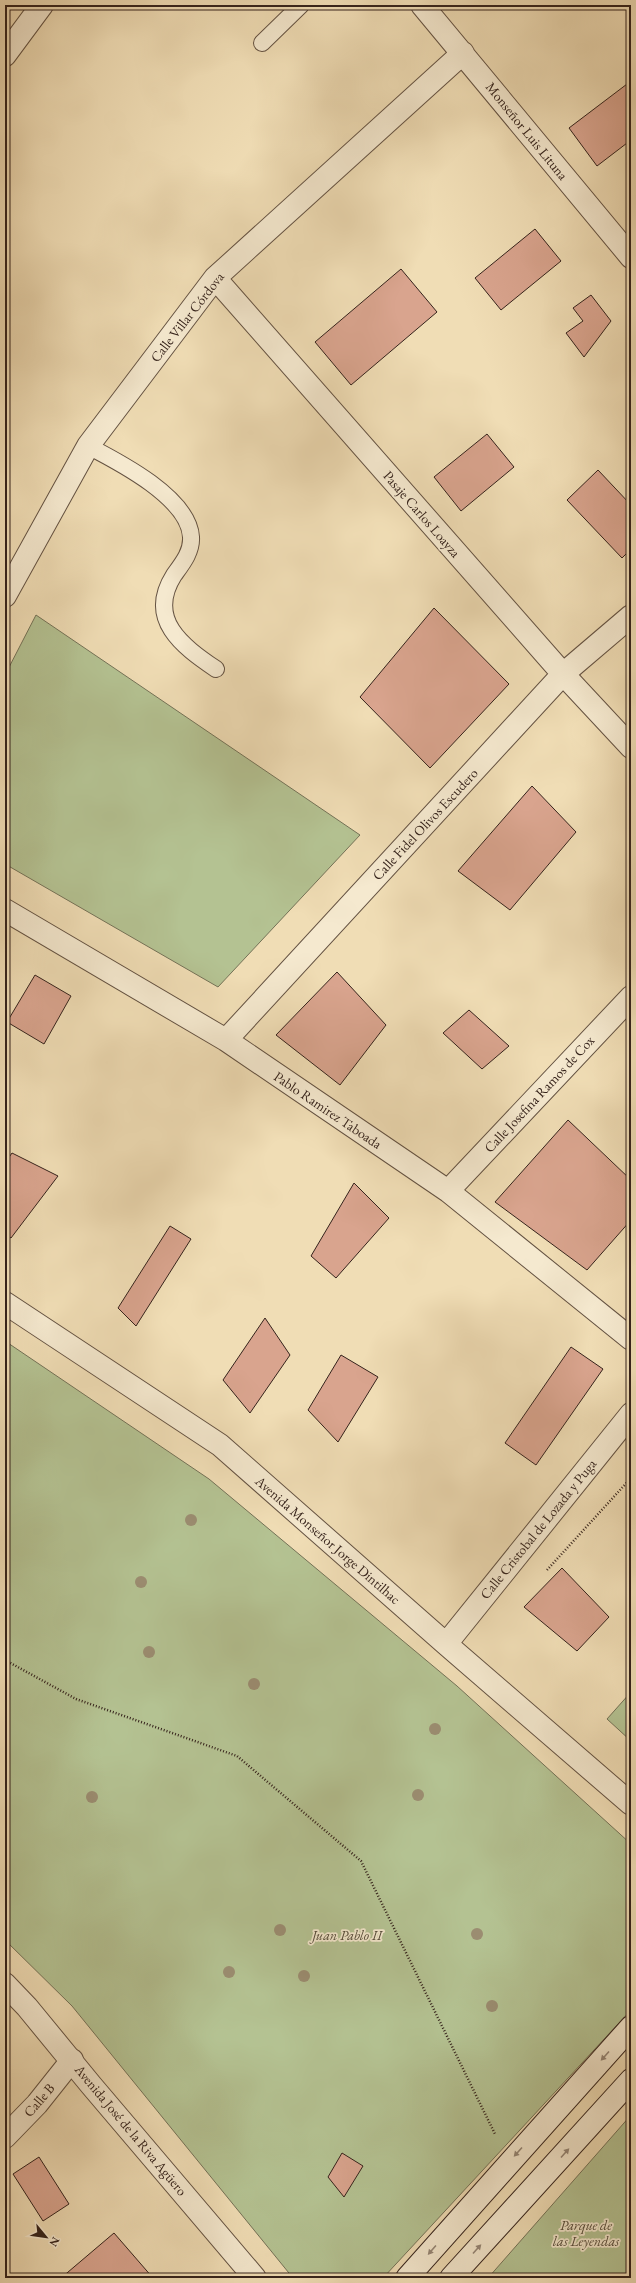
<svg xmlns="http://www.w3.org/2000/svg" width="636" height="2283" viewBox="0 0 636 2283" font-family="'EB Garamond',serif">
  <rect width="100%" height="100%" fill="#f0ddb5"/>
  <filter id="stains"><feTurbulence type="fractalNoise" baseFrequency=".005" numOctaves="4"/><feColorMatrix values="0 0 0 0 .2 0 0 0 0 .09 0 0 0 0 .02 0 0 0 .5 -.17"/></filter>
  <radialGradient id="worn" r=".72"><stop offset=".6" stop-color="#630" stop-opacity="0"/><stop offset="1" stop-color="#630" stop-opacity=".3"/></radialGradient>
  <path fill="#b4c292" stroke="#747257" d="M36,615L360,835L218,987L5,864V675Z
    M5,1341L209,1479L457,1686L631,1844V2010L383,2278H293L72,2006L5,1940Z
    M631,1692V1741L607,1719Z
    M631,2115V2278H488Z"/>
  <path fill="#d9a48e" stroke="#35231c" d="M631,81V140L597,166L569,128Z
    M535,229L561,261L501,310L475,278Z
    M401,269L437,312L351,385L315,342Z
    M591,295L611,321L584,357L566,333L583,321L573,308Z
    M487,434L514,467L461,511L434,477Z
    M598,470L631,505V549L622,558L567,500Z
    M434,608L509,684L430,768L360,697Z
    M532,786L576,832L510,910L458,871Z
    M337,972L386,1025L340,1085L276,1035Z
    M35,975L71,996L44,1044L7,1022Z
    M469,1010L509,1046L482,1069L443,1033Z
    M568,1120L631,1180V1220L587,1270L495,1202Z
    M12,1153L58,1176L11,1238L5,1234V1163Z
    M354,1183L389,1218L336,1278L311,1256Z
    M170,1226L191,1239L136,1326L118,1308Z
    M265,1318L290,1355L250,1413L223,1380Z
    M571,1347L603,1369L536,1465L505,1443Z
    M341,1355L378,1377L338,1442L308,1410Z
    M562,1568L609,1617L577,1651L524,1607Z
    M342,2153L363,2166L344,2197L328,2177Z
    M39,2157L69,2204L43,2221L13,2174Z
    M114,2233L153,2278H61Z
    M5,2271L16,2278H5Z"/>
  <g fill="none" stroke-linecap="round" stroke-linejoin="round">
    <g stroke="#645242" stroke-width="18">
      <path id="service" d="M262,43L301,5
        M88,446C119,462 189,498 191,537C192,552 182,564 174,575C146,619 182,646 216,669"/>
    </g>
    <g stroke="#645242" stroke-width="24">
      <path id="pedestrian" d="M563,674L631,747"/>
    </g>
    <g stroke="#645242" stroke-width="24">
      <path id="minor" d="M422,5L631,257
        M5,55L42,5
        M215,278L563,674
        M5,596L88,446L215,278L463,53
        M5,910L226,1040L448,1191L631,1339
        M226,1040L563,674L631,616
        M448,1191L631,997
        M5,1303L220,1445L446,1644L631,1804
        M446,1644L631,1414
        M5,2137L37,2104L72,2060"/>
    </g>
    <g stroke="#645242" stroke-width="24">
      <path id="tertiary" d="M5,1984L27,2007L91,2085L255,2278"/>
    </g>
    <g stroke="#35231c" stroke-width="24">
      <path id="secondary" d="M407,2278L631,2027
        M451,2278L631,2080"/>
    </g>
    <path stroke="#35231c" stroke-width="2.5" stroke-dasharray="1 2" stroke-linecap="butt" d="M547,1570L631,1478
      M5,1660L76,1699L237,1756L361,1861L495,2134"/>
    <use href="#service" stroke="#f5e9cf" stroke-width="16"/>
    <use href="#pedestrian" stroke="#f5e9cf" stroke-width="22"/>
    <use href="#minor" stroke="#f5e9cf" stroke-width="22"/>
    <use href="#tertiary" stroke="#f5e9cf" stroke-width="22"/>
    <use href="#secondary" stroke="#f5e9cf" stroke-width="22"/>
  </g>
  <g fill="#9b8d71">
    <circle cx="191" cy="1520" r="6"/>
    <circle cx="141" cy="1582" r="6"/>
    <circle cx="149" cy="1652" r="6"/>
    <circle cx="254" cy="1684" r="6"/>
    <circle cx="435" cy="1729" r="6"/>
    <circle cx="418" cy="1795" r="6"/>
    <circle cx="92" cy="1797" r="6"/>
    <circle cx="280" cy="1930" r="6"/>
    <circle cx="477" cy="1934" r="6"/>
    <circle cx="229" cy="1972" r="6"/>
    <circle cx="304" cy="1976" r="6"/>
    <circle cx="492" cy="2006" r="6"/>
  </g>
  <defs><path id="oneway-solid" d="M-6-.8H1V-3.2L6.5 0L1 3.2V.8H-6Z"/></defs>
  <g fill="#958676">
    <use href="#oneway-solid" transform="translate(605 2056) rotate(132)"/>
    <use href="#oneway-solid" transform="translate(518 2152) rotate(132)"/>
    <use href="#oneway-solid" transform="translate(565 2153) rotate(-48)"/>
    <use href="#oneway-solid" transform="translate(477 2249) rotate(-48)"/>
    <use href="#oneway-solid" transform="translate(432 2250) rotate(131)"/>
  </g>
  <g text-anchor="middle" stroke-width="3.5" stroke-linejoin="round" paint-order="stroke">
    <g font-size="14" fill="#35231c" stroke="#f5e9cf">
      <text transform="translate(527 131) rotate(51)" y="5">Monseñor Luis Lituna</text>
      <text transform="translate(187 317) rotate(-52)" y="5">Calle Villar Córdova</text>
      <text transform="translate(422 514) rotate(49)" y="5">Pasaje Carlos Loayza</text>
      <text transform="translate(425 824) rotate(-47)" y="5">Calle Fidel Olivos Escudero</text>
      <text transform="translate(539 1094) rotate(-47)" y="5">Calle Josefina Ramos de Cox</text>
      <text transform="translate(328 1110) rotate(34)" y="5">Pablo Ramirez Taboada</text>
      <text transform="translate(538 1529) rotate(-51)" y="5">Calle Cristobal de Lozada y Puga</text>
      <text transform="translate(328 1540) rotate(41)" y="5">Avenida Monseñor Jorge Dintilhac</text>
      <text transform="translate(39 2100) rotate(-49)" y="5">Calle B</text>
      <text transform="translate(131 2130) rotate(50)" y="5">Avenida José de la Riva Agüero</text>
    </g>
    <g font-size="14" font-style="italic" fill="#554b3a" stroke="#f5e9cf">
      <text x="347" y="1940">Juan Pablo II</text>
      <text x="586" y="2230">Parque de<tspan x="586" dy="16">las Leyendas</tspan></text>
    </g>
  </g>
  <rect width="636" height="2283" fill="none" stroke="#f0ddb5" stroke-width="20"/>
  <rect x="6" y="6" width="624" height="2271" fill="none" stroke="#35231c" stroke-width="2"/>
  <rect x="10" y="10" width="616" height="2263" fill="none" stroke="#35231c"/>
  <g transform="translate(46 2237) rotate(119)" stroke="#f5e9cf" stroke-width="3" paint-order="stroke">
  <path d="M0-3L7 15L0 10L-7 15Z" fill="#35231c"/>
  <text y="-6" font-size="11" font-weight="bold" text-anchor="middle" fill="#35231c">N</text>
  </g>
  <rect width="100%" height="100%" filter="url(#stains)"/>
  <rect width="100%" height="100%" fill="url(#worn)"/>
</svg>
